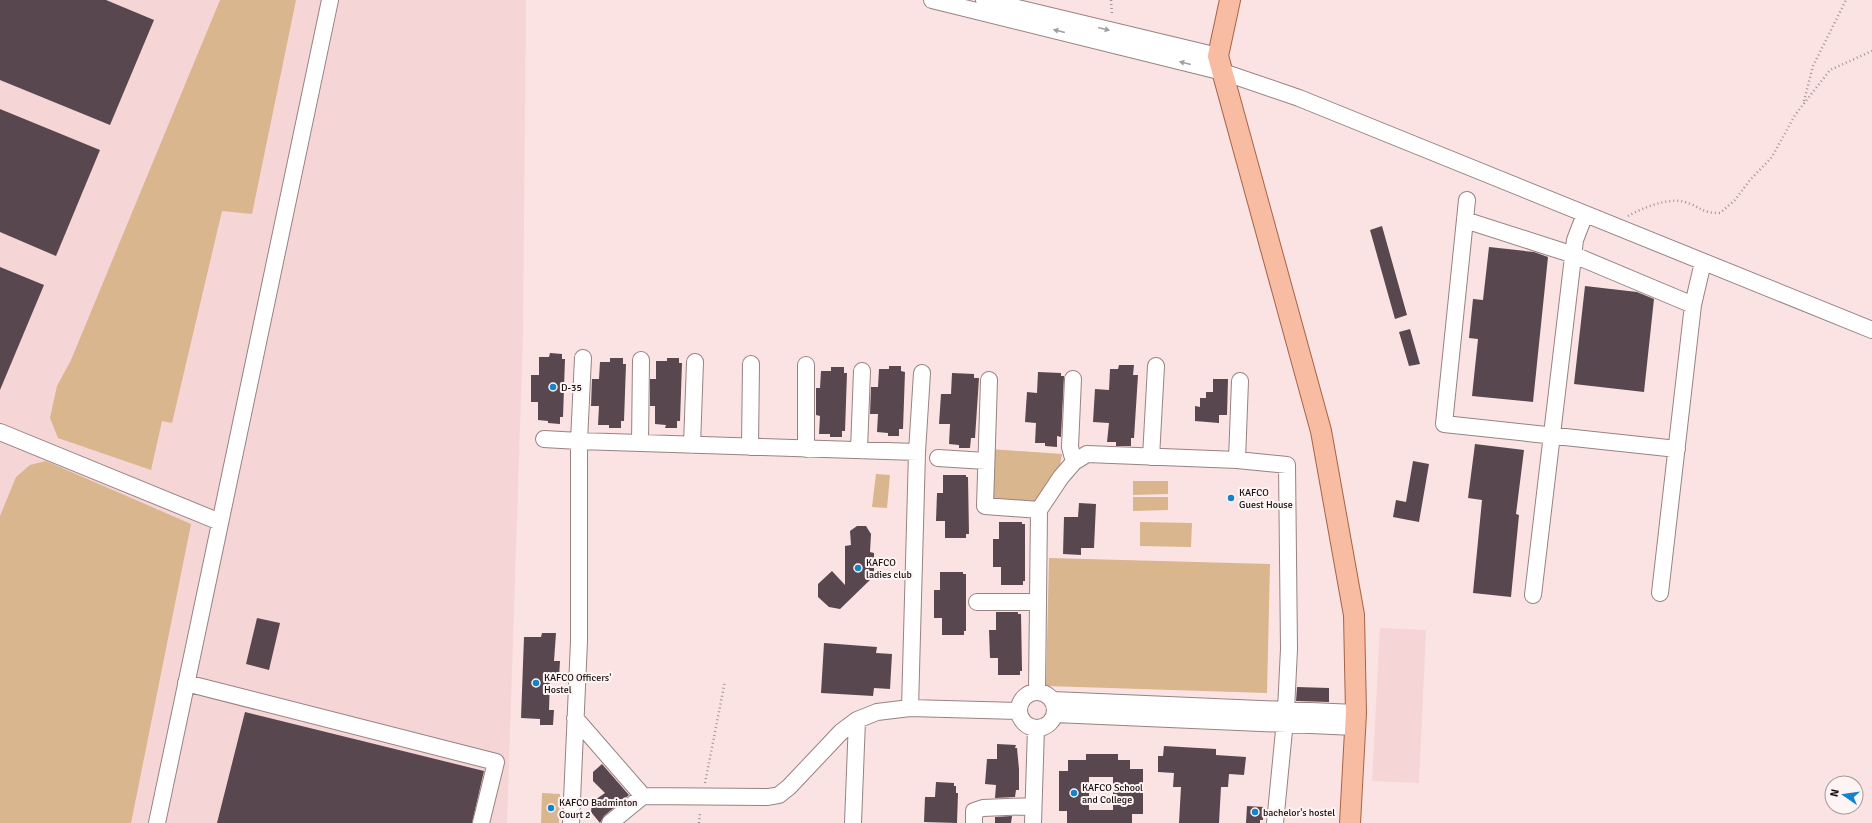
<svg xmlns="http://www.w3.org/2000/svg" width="1872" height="823" viewBox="0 0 1872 823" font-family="Signika,sans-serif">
  <rect width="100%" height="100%" fill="#fbe3e3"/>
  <path fill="#f5d5d5" d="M0,0H526L523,336L507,823H0Z
    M1380,628L1426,630L1419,783L1372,781Z"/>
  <path fill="#d9b68d" d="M220,0H296L252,214L222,211L172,423L162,421L151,470L58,438L50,418L57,386L71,360Z
    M990,449L1062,454L1059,472L1039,505L993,502Z
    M46,461L191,524L131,823H0V516L16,477L30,465Z
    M876,474L890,475L887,508L872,507Z
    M1133,481H1168V494L1133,495Z
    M1133,497H1168V510L1133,511Z
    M1140,522L1192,523L1191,547L1140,546Z
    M1049,558L1270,564L1267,693L1046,686Z
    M542,793L560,794L559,823H541Z"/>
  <path fill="#58474e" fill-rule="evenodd" d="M0,0H106L154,20L110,125L0,80Z
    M0,109L100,150L56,256L0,232Z
    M1382,226L1407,315L1395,319L1370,230Z
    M1489,247L1534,252L1548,257L1533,402L1472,396L1478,339L1469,338L1473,299L1483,300Z
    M0,267L44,285L0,390Z
    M1585,286L1637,292L1654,299L1644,392L1574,384Z
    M1410,329L1420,364L1409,366L1399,332Z
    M550,353L562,354V359H565L563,417H560V424L548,423V421L538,420V402H531V375H539V357H549Z
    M610,358H623V364H626L624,421H621V428H609V425H598L599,406H591L592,379H599L600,362H610Z
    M667,358H679V363H682L680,421H677V428H665L666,425L655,424V406H650V379H656V361H667Z
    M1119,365H1134L1133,375H1138L1134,438H1131V446H1116V442H1107L1109,423L1093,422L1095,389L1109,390L1110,369H1118Z
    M889,366H901V371L905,372L903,429H899V436H888V433L877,432L878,414H870L871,387H878L879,369H889Z
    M831,367H844V373H847L845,431H842V437H830V434H819L820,416L816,415V388H820L821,371H831Z
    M1038,372L1061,373V376H1064L1061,437L1057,436V447L1045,446V443H1035L1036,423L1025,422L1027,392L1037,393Z
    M952,373L974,374V378H979L975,438H971L970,448H959V445L949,444L950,424H939L941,394H951Z
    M1213,379H1228L1227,415H1219V423L1195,421V406L1200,407V398H1206V392H1213Z
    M1475,444L1524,450L1516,514L1519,515L1511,597L1473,593L1482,500L1468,498Z
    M1413,461L1429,464L1419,522L1393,517L1396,500L1406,502Z
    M943,475H966V477H968L969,534H966V538H945V521H936L937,493H943Z
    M1079,503L1096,504L1094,548H1081V555L1063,554L1064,517H1078Z
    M999,522H1022V524H1025V581H1023V585H1001V567H993V539H999Z
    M857,526H866L871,534L870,552L874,553V571L870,575V580L840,609L829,607L818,597V584L832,571L845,585V546L851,545L850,531Z
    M940,572H963V574H966V631H964V635H942V618H934V590H940Z
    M996,612H1018V614H1021L1022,671H1020V675H998V658H990L989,630H996Z
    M257,618L280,623L269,670L246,664Z
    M542,633H556L554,661H560L559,678H550L549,710H554L553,725H540V719L521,718L524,637H541Z
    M824,643L877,647L876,653L892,654L890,689L874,688L873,696L821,693Z
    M1297,687L1329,688V702L1296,701Z
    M245,712L484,771L472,823H217Z
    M997,744L1016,745L1015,748H1017L1019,769V790H1016L1015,797L995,798L996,785L985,784L987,759H997Z
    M1164,746L1216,749V755L1246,757L1244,775L1229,774L1228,787H1221L1219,823H1179L1181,787H1173L1174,773L1158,772V756H1163Z
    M1086,754H1118V760H1130V769H1143V814H1132V823H1067V811H1059V771H1068V760H1086ZM1089,777H1113V810H1089Z
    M602,764L629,795L604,816L600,823L591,812L592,802L605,793L593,781V772Z
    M936,782L954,783V786H956V793H958L957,823L924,822L925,797H935Z
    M1247,806L1264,807L1263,820H1260V823H1246Z
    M1012,816L1011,823H995V817Z"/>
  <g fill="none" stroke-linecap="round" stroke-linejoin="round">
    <g stroke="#988282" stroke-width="18">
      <path id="minor" d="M932,0L1223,72L1299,98L1872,330
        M984,0L1218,56
        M1467,200L1444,424L1677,449
        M1465,220L1574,255L1693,305
        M1073,379L1070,447L1074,462
        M989,380L985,506L1039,510
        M0,432L220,522
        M544,439L579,441L583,358
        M640,443L641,360
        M692,445L695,362
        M750,447L751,364
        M806,449V365
        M859,450L862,371
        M917,452L922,373
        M1151,457L1156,366
        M938,458L986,461
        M1237,460L1240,381
        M1660,593L1693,305L1703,262
        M1533,595L1575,240L1585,214
        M977,602H1038
        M186,683L496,762L481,823
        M1037,691L1039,510L1061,477L1074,462L1087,454L1237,460L1287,465L1289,649L1286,710L1275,823
        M1019 710a18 18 0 1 1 36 0a18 18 0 1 1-36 0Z
        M1053,700L1356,713
        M1055,714L1355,727
        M575,718L643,796L768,797L779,795L789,787L841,732L857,720
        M157,823L330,0
        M571,823L579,641V441L917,452L910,708
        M610,823L643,796
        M853,823L857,720L877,712L910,708L1019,711
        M974,823V811L983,808L1033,806
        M1033,823L1036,728"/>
    </g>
    <g stroke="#a66347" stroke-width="22">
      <path id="major" d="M1230,0L1218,56L1321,431L1354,615L1356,713L1350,823"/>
    </g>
    <path stroke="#a49393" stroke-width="2.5" stroke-dasharray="1 3" stroke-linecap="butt" d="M1111,0L1112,15
      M1804,101L1813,66L1846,0
      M1628,216C1642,208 1669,197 1685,202C1701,207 1701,213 1720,213L1735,200L1750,180L1772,157L1795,115L1830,70L1872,51
      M705,783L725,681
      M699,823L700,812"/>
    <use href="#minor" stroke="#fff" stroke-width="16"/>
    <use href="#major" stroke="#f8bca2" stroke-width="20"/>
  </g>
  <defs><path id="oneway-solid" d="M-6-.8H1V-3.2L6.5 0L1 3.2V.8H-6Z"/></defs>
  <g fill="#a39f9f">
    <use href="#oneway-solid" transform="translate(1104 29) rotate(14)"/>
    <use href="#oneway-solid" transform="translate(1059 31) rotate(-166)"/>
    <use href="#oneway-solid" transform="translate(1185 63) rotate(-166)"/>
  </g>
  <g fill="#1283cc" stroke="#fef4f4" stroke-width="1.5">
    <circle cx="553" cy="387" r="4"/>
    <circle cx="1231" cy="498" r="4"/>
    <circle cx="858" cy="568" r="4"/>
    <circle cx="536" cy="683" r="4"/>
    <circle cx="1074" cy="793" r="4"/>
    <circle cx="551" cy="808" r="4"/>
    <circle cx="1255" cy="812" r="4"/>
  </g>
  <g text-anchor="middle" stroke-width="4" stroke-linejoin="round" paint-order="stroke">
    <g font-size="10" fill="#181010" stroke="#fef4f4" text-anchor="start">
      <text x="561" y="391">D-35</text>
      <text x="1239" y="496">KAFCO<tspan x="1239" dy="12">Guest House</tspan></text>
      <text x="866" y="566">KAFCO<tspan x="866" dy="12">ladies club</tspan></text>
      <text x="544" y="681">KAFCO Officers'<tspan x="544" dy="12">Hostel</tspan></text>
      <text x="1082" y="791">KAFCO School<tspan x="1082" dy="12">and College</tspan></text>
      <text x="559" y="806">KAFCO Badminton<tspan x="559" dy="12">Court 2</tspan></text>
      <text x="1263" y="816">bachelor's hostel</text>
    </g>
  </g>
  <g transform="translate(1844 795) rotate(283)"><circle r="19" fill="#fef4f4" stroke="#a29999"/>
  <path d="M0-3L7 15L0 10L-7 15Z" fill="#1283cc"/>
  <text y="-6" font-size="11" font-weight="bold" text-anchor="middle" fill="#181010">N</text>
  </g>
</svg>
